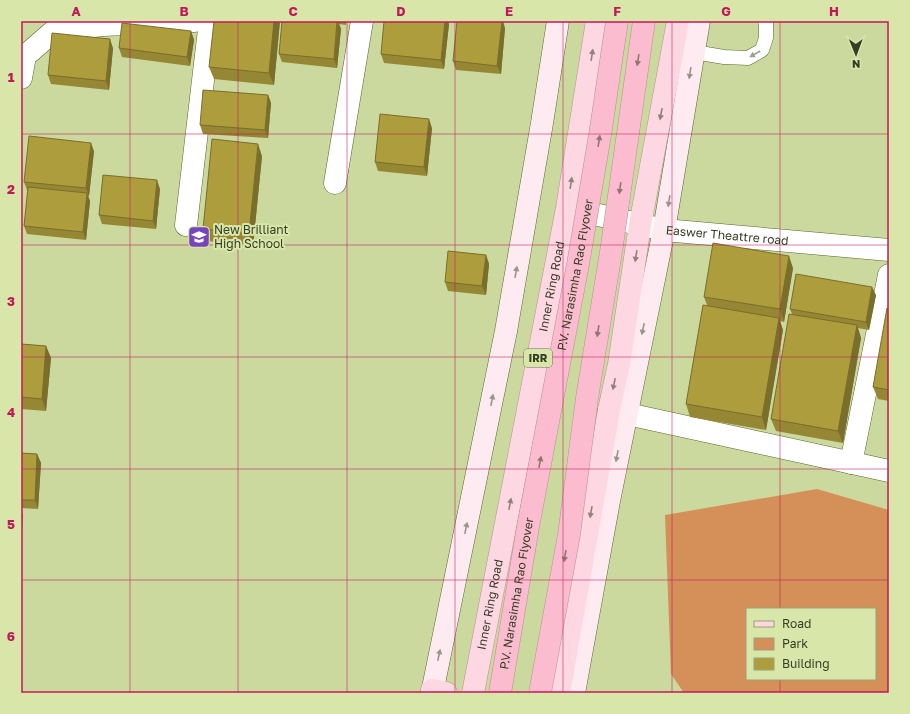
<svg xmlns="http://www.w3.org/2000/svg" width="910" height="714" viewBox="0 0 910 714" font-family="'Golos Text',sans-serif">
  <rect width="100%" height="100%" fill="#cbd99e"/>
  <path fill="#d49058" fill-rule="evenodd" d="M817,489L889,510V693H684L671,674L665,515ZM747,609H875V679H747Z"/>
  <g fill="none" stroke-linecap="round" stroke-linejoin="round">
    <g stroke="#5a652e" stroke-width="15">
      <path id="lane" d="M694,52L724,57L748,58L762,50L766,38V22L765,21"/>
    </g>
    <g stroke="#5a652e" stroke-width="23">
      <g id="street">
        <path d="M21,78L25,56L55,30L103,25L194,21"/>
        <path d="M335,183L362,21"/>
        <path id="s1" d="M568,208L664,230L889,250"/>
        <path d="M186,225L210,21"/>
        <path d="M609,410L889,471"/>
        <path d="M851,463L889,275"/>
      </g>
    </g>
    <g stroke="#5a652e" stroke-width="23">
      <path id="secondary" d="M432,693L506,331L542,123L558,21
        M574,693L609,501L664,230L699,21"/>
    </g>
    <g stroke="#b69094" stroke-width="23">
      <g id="primary">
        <path d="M432,690L446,693"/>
        <path id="s2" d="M473,693L567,208L597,21"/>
        <path d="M559,693L609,410L619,364L640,225L678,21"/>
      </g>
    </g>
    <use href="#lane" stroke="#fff" stroke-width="14"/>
    <use href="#street" stroke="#fff" stroke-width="22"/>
    <use href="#secondary" stroke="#feebf1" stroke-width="22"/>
    <use href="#primary" stroke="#fdd7e2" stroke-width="22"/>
    <g stroke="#b69094" stroke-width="23" stroke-linecap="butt">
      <g id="highway-bridge">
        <path id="s3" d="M500,693L528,527L578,264L600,135L617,21"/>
        <path d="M540,693L569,535L587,398L611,252L644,21"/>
      </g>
    </g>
    <use href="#highway-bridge" stroke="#fbbccf" stroke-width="22"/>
  </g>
  <path fill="#958734" d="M280,21L274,85L214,79L209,67Z
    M282,21H346V25L339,24L341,29L337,68L282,62L279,54Z
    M449,24L444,69L384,63L381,54Z
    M505,28L501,74L456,70L453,61Z
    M191,31L194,40L190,66L122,57L119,48Z
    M113,48L109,90L51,84L48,75Z
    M268,95L271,103L268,138L203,134L200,125Z
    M432,128L427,176L378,171L375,162Z
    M94,151L89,196H88L90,201L86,240L27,234L24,226L28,190H27L24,182Z
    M262,156L253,246L207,241L203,229Z
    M160,189L156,229L102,224L99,215Z
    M486,255L489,264L486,295L448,291L445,282Z
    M793,268L784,322L780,321L783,330L766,430L690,417L686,404L707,305L704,297Z
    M876,295L869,330L858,328L861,338L843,443L776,431L771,419L792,314L790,309Z
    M889,308V401L878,399L873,387Z
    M21,344L46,346L51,358L46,411L21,409Z
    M21,453L37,454L41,463L38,509L21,508Z"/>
  <path fill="#796e2b" d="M274,21H280L274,85L269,73Z
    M338,21L341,29L337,68L334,59Z
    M445,21H448L449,24L444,69L441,60Z
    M502,21H503L505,28L501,74L497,66Z
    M191,31L194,40L190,66L187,57Z
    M110,39L113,48L109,90L106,81Z
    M268,95L271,103L268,138L265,130Z
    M429,119L432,128L427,176L424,167Z
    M91,143L94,151L89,196L86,188Z
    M258,144L262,156L253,246L249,234Z
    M157,180L160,189L156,229L153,221Z
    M87,193L90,201L86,240L83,232Z
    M486,255L489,264L486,295L482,286Z
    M789,256L793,268L784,322L780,309Z
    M872,287L876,295L869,330L866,322Z
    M779,318L783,330L766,430L762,417Z
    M857,325L861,338L843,443L838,431Z
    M46,346L51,358L46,411L42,399Z
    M37,454L41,463L38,509L35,500Z
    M21,510L23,515L21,547Z"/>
  <path fill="#ad9d3d" stroke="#796e2b" d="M214,21H274L269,73L209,67Z
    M282,21H337L334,59L279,54Z
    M384,21H445L441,60L381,54Z
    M457,21H502L497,66L453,61Z
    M122,23L191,31L187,57L119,48Z
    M52,33L110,39L106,81L48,75Z
    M203,90L268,95L265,130L200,125Z
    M380,114L429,119L424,167L375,162Z
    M29,136L91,143L86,188L24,182Z
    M212,139L258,144L249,234L203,229Z
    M103,175L157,180L153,221L99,215Z
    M28,187L87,193L83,232L24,226Z
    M713,243L789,256L780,309L704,297Z
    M448,251L486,255L482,286L445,282Z
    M796,274L872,287L866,322L790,309Z
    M703,305L779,318L762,417L686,404Z
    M887,308H889V390L873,387Z
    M789,314L857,325L838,431L771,419Z
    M21,344L46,346L42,399L21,397Z
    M21,453L37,454L35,500H21Z"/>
  <defs><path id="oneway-solid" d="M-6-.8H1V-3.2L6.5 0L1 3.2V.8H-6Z"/></defs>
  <use fill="#9b9e92" href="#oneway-solid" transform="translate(755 54) rotate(150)"/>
  <g fill="#90827a">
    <use href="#oneway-solid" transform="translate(592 55) rotate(-81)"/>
    <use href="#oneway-solid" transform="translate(661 114) rotate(101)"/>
    <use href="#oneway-solid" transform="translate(571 183) rotate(-81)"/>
    <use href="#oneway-solid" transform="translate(636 256) rotate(99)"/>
    <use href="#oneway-solid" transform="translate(614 384) rotate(102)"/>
    <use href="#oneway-solid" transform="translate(510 504) rotate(-79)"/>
    <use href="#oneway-solid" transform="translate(591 512) rotate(100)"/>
  </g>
  <g fill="#8f7671">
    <use href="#oneway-solid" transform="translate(638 60) rotate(99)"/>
    <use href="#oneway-solid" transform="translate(599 141) rotate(-81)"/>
    <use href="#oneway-solid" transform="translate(620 188) rotate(98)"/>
    <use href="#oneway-solid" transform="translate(598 331) rotate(99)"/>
    <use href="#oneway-solid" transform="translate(540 462) rotate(-79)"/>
    <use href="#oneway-solid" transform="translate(565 556) rotate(100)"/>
  </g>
  <g fill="#9a948b">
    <use href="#oneway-solid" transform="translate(690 73) rotate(99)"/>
    <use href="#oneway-solid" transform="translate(669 201) rotate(99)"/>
    <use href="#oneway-solid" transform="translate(516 272) rotate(-80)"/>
    <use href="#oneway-solid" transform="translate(643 329) rotate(102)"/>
    <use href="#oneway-solid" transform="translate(492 400) rotate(-79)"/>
    <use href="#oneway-solid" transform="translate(617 456) rotate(101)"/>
    <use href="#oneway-solid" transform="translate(466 528) rotate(-78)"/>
    <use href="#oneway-solid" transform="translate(439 655) rotate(-78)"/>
  </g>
  <path fill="none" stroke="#c2185b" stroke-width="1" stroke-opacity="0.55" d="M130,21V693M238,21V693M347,21V693M455,21V693M563,21V693M672,21V693M780,21V609M21,134H889M21,245H889M21,357H889M21,469H889M21,580H889M780,679V693"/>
  <defs>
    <g id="university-square" transform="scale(1.15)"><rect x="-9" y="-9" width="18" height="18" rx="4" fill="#7744bc" stroke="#d8e6aa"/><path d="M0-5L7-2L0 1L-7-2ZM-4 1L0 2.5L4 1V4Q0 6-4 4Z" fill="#fff"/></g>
  </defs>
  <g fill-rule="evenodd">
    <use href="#university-square" x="199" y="237"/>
  </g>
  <g text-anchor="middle" stroke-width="4" stroke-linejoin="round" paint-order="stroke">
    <rect fill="#d8e6aa" stroke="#67704d" stroke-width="1" x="524" y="349" width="28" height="18" rx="3"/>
    <g font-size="11" font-weight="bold" fill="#373d25">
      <text x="538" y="362">IRR</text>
    </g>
    <g font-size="12" fill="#373d25" stroke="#d8e6aa" text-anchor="start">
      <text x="214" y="234">New Brilliant<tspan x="214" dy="14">High School</tspan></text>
    </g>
    <g font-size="12" fill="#373d25" stroke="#d8e6aa">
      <text dy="4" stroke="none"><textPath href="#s1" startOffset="162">Easwer Theattre road</textPath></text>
      <text dy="4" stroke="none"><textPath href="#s3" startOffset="425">P.V. Narasimha Rao Flyover</textPath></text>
      <text dy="4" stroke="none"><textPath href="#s2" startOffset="414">Inner Ring Road</textPath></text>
      <text dy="4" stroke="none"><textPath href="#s3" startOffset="101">P.V. Narasimha Rao Flyover</textPath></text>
      <text dy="4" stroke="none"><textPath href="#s2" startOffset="90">Inner Ring Road</textPath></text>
    </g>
  </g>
  <rect width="910" height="714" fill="none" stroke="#d8e6aa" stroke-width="44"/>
  <rect x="746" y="608" width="130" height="72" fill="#d8e6aa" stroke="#98a275"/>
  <rect x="754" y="621" width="20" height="6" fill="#fdd7e2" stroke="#98a275"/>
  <text x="782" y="628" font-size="12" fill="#373d25">Road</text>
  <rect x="754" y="638" width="20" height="12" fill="#d49058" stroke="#98a275"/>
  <text x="782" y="648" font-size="12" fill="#373d25">Park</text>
  <rect x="754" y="658" width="20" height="12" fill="#ad9d3d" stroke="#98a275"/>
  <text x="782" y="668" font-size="12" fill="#373d25">Building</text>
  <g transform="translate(856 54) rotate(179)" stroke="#d8e6aa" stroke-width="3" paint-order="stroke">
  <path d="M0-3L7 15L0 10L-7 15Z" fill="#373d25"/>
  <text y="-6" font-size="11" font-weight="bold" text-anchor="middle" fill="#373d25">N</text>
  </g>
  <rect x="22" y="22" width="866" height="670" fill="none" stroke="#c2185b" stroke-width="1.5"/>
  <g font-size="13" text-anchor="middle" font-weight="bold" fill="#c2185b">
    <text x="76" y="16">A</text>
    <text x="184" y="16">B</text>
    <text x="293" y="16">C</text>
    <text x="401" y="16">D</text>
    <text x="509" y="16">E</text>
    <text x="617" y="16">F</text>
    <text x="726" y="16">G</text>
    <text x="834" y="16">H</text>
    <text x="11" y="82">1</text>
    <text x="11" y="194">2</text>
    <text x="11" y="306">3</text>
    <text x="11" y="417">4</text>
    <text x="11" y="529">5</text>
    <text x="11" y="641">6</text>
  </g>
</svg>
